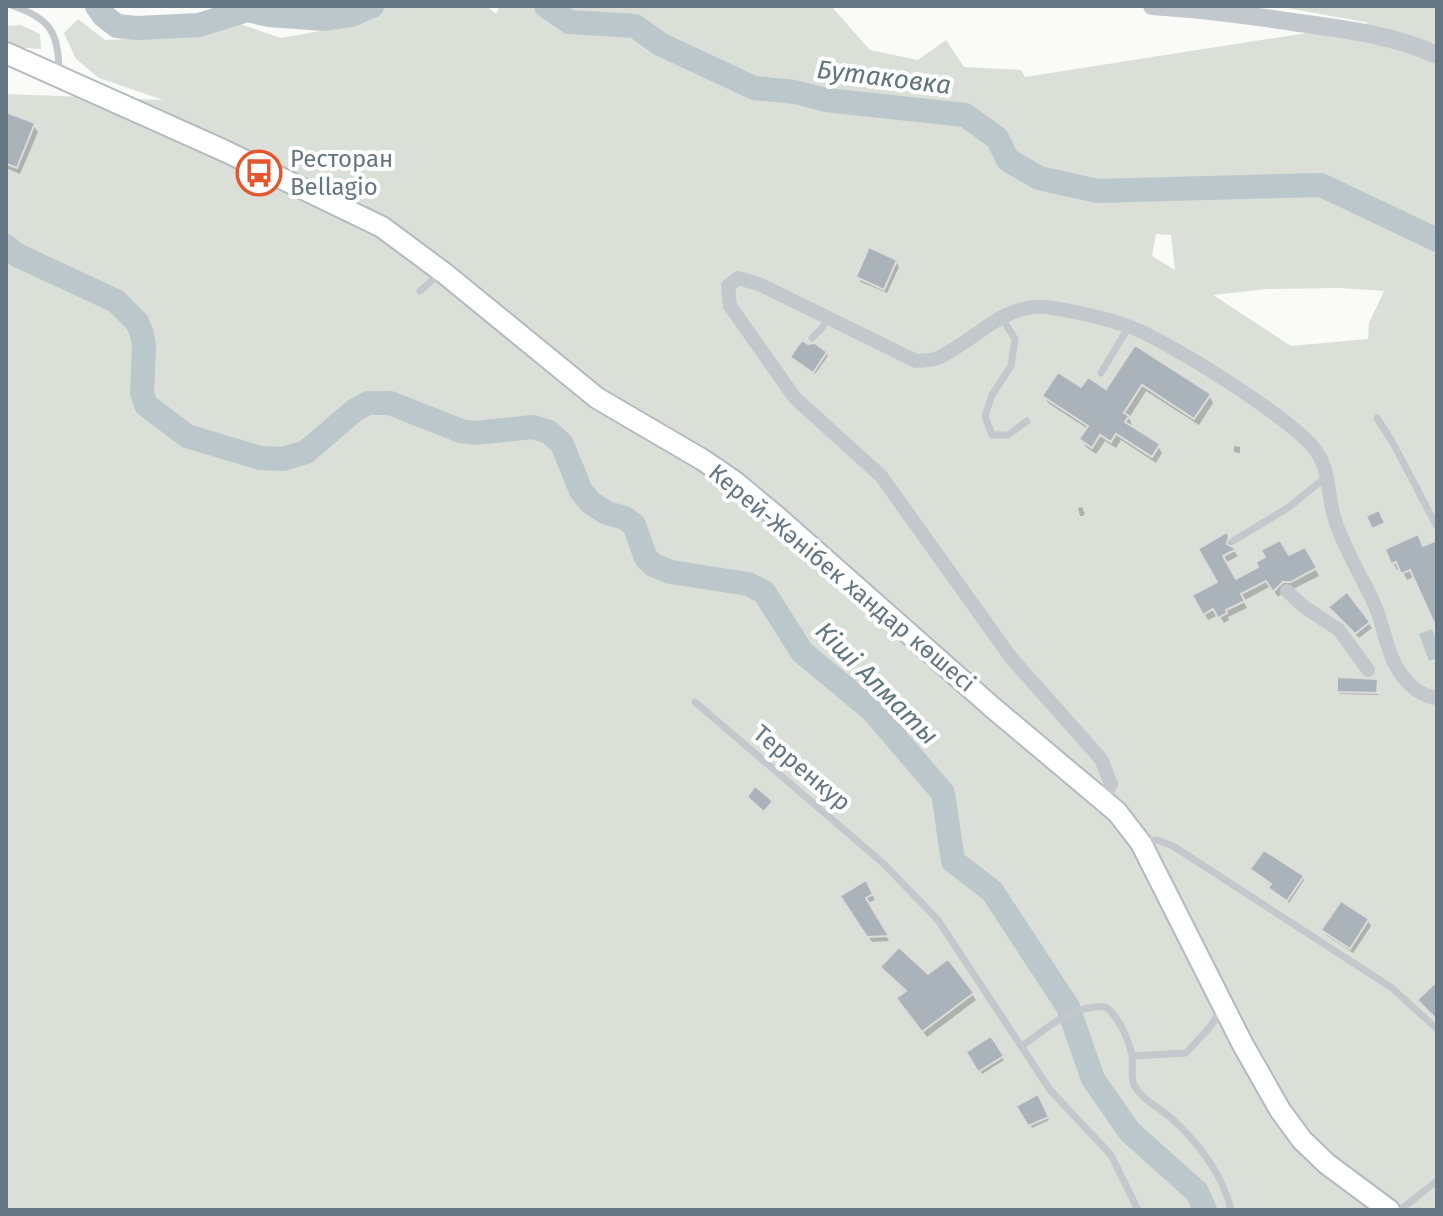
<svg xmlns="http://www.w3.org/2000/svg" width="1443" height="1216" viewBox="0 0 1443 1216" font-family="'Fira Sans',sans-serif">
  <rect width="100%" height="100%" fill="#fafaf8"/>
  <path fill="#dadfd7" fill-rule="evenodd" d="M386,6H486L496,14L500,6H831L870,50L918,60L946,40L964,67L1021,70L1025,77L1370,23L1276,6H1437V1210H6V94L163,100L99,78L76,59L64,33L78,19L105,40L178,37L240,24L281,38L349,26ZM1156,234L1171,235L1175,270L1152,256ZM1340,288L1384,291L1369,323L1368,339L1291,346L1213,295L1267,289Z
    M21,25L40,34L41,49L17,47L6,41V26Z"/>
  <path fill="#bbc7cb" d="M1432,629L1437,643V658L1429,661L1419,634Z"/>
  <path fill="#0003" d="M6,114L33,125L38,132L20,174L6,168Z
    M896,261L899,267L887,293L861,282L858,277Z
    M1135,347L1209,395L1213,403L1199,425L1146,391L1129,418L1132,425L1130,428L1158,446L1162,453L1156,463L1121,440L1116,448L1105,441L1096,454L1086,447L1082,439L1088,429L1048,403L1044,396L1082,390L1106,392Z
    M826,353L828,356L815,374L792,357Z
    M1234,446L1240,447V453L1234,452Z
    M1082,507L1085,514L1083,516H1080L1078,508Z
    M1227,535L1232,544L1231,548L1238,556L1225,563L1235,582L1304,549L1319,576L1295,588H1287L1278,597L1271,586L1243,601L1247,608L1228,617L1229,620L1224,623L1219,615L1208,620L1195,596L1219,582L1200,550Z
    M1437,542V623L1415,576L1407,580L1401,568L1397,570L1393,563Z
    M1347,595L1372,628L1359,638L1330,608Z
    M1376,681L1378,695L1340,694L1339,691Z
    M1252,869L1302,877L1304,880L1289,903L1272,891V886Z
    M866,883L875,900L867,903L889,941L872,942L842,897Z
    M1341,903L1368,921L1371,926L1353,953L1326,935L1323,930Z
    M882,967L928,977L972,994L976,1000L927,1037L903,1004L906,993Z
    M990,1039L1004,1060L982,1074L968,1053Z
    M1038,1097L1049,1120L1032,1128L1019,1107Z"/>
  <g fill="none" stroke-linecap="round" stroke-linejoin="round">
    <path stroke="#bbc7cb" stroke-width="24" d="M97,6L104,16L117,26L137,28L199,25L247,10L269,15L325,19L351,15L372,6
      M546,6L569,22L635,26L660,44L754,88L795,92L826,100L965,115L997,138L1008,160L1039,178L1097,191L1321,185L1437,240
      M6,246L17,255L116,301L137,322L142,334L144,347L142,393L146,405L187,436L260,458L283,459L306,452L355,410L368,403H390L461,431L474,433L533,427L549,432L562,444L581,491L591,503L607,513L625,518L634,525L646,558L653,565L671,572L748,584L764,592L802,652L872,710L943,793L953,861L992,891L1068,1007L1093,1079L1130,1132L1197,1192L1205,1210"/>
  </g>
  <path fill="#aab3b9" stroke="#dcdcda" stroke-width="2" d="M6,112L35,123L17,168L6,164Z
    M869,247L897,260L884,290L856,277Z
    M802,340L808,344L815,343L827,352L813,373L790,357Z
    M1135,345L1211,394L1194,419L1142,385L1124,413L1129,416L1125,422L1160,444L1152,457L1116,434L1111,442L1100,435L1092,448L1079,439L1088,426L1042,396L1058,372L1081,387L1088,377L1106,389Z
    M1379,510L1385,523L1372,529L1366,516Z
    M1227,532L1229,536L1227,544L1237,549L1223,556L1236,579L1258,567L1256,562L1265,557L1261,550L1280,540L1289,555L1305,547L1317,568L1291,582H1283L1273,592L1266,581L1241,594L1245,601L1226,610L1227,613L1218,618L1213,609L1203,615L1192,595L1217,582L1198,549Z
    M1418,534L1423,546L1437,540V630L1410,570L1401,574L1396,562L1391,564L1385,549Z
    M1347,592L1370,622L1355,634L1328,607Z
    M1337,677L1378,679L1377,693L1337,692Z
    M755,786L773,801L764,812L747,797Z
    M1264,850L1304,876L1287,901L1268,888L1271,884L1250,869Z
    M866,880L873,894L866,898L889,936L867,937L840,896Z
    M1341,901L1369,919L1350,949L1321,930Z
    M899,947L928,974L948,959L974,993L922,1032L896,998L906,991L880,967Z
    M1437,981V1020L1417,1000Z
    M991,1036L1004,1056L978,1072L966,1052Z
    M1038,1094L1049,1117L1028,1126L1016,1106Z"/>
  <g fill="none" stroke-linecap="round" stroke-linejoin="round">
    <g stroke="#b3babf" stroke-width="24">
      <path id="secondary" d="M6,53L225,151L382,227L444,273L597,398L703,460L735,482L776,516L992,707L1117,812L1141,843L1242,1043L1280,1110L1302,1140L1327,1164L1389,1210"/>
    </g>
    <path stroke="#c3c8cc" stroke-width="7" d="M13,6C50,18 59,33 59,72
      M420,291L439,274
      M1002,318L1015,339L1011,366L992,395L985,416L992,435H1008L1027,421
      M812,338L822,328L827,318
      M1101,373L1129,326
      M1377,418L1393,443L1437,527
      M1233,541L1289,507L1326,477
      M695,702L884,864L938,920L1050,1090L1111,1155L1138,1210
      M1143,843L1157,840L1173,846L1392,988L1437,1029
      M1022,1046C1047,1028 1073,1004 1106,1007C1119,1017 1128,1038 1132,1055C1134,1065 1130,1077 1134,1085C1143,1101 1159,1107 1171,1118C1198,1142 1223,1175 1231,1210
      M1132,1056L1186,1053L1210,1027L1221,1010
      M1400,1210L1437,1181"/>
    <path stroke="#c3c8cc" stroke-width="14" d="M1287,591L1303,606L1339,630L1368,670
      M1103,799L1111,784L1101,759L1012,659L881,476L795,398L730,306L728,286L738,278L759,284L916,361C924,360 933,361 940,357C976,340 1003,303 1047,307C1069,310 1110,319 1130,327C1167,340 1296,421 1316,451C1331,472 1327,497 1335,520C1344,549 1364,580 1376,608C1384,628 1387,653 1399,671C1408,685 1420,696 1437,698"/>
    <path stroke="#c3c8cc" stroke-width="18" d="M1152,6C1200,9 1246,15 1293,22C1342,29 1391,34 1437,55"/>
    <use href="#secondary" stroke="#fff" stroke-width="20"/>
  </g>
  <defs>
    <g id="bus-ring" transform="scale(2.3)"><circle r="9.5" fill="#fff" stroke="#e4572e" stroke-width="1.5"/><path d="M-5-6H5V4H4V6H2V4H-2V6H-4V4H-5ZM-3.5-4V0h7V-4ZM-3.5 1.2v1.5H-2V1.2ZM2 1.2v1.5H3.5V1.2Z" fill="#e4572e"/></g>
  </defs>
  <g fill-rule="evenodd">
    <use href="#bus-ring" x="259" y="173"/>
  </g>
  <g text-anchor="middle" stroke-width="8" stroke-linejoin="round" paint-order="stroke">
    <g font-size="24" fill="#657683" stroke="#fff" text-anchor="start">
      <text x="290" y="167">Ресторан<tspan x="290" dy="28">Bellagio</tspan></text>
    </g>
    <g font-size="24" fill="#657683" stroke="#fff">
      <text transform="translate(842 578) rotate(40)" y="8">Керей-Жәнібек хандар көшесі</text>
      <text transform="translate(802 768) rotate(40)" y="8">Терренкур</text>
    </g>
    <g font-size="26" font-style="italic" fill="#60757c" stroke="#fff">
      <text transform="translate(884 77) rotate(7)" y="9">Бутаковка</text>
      <text transform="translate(877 683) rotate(45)" y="9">Кіші Алматы</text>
    </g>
  </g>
  <rect width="1443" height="1216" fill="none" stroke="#657683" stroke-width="16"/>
</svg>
